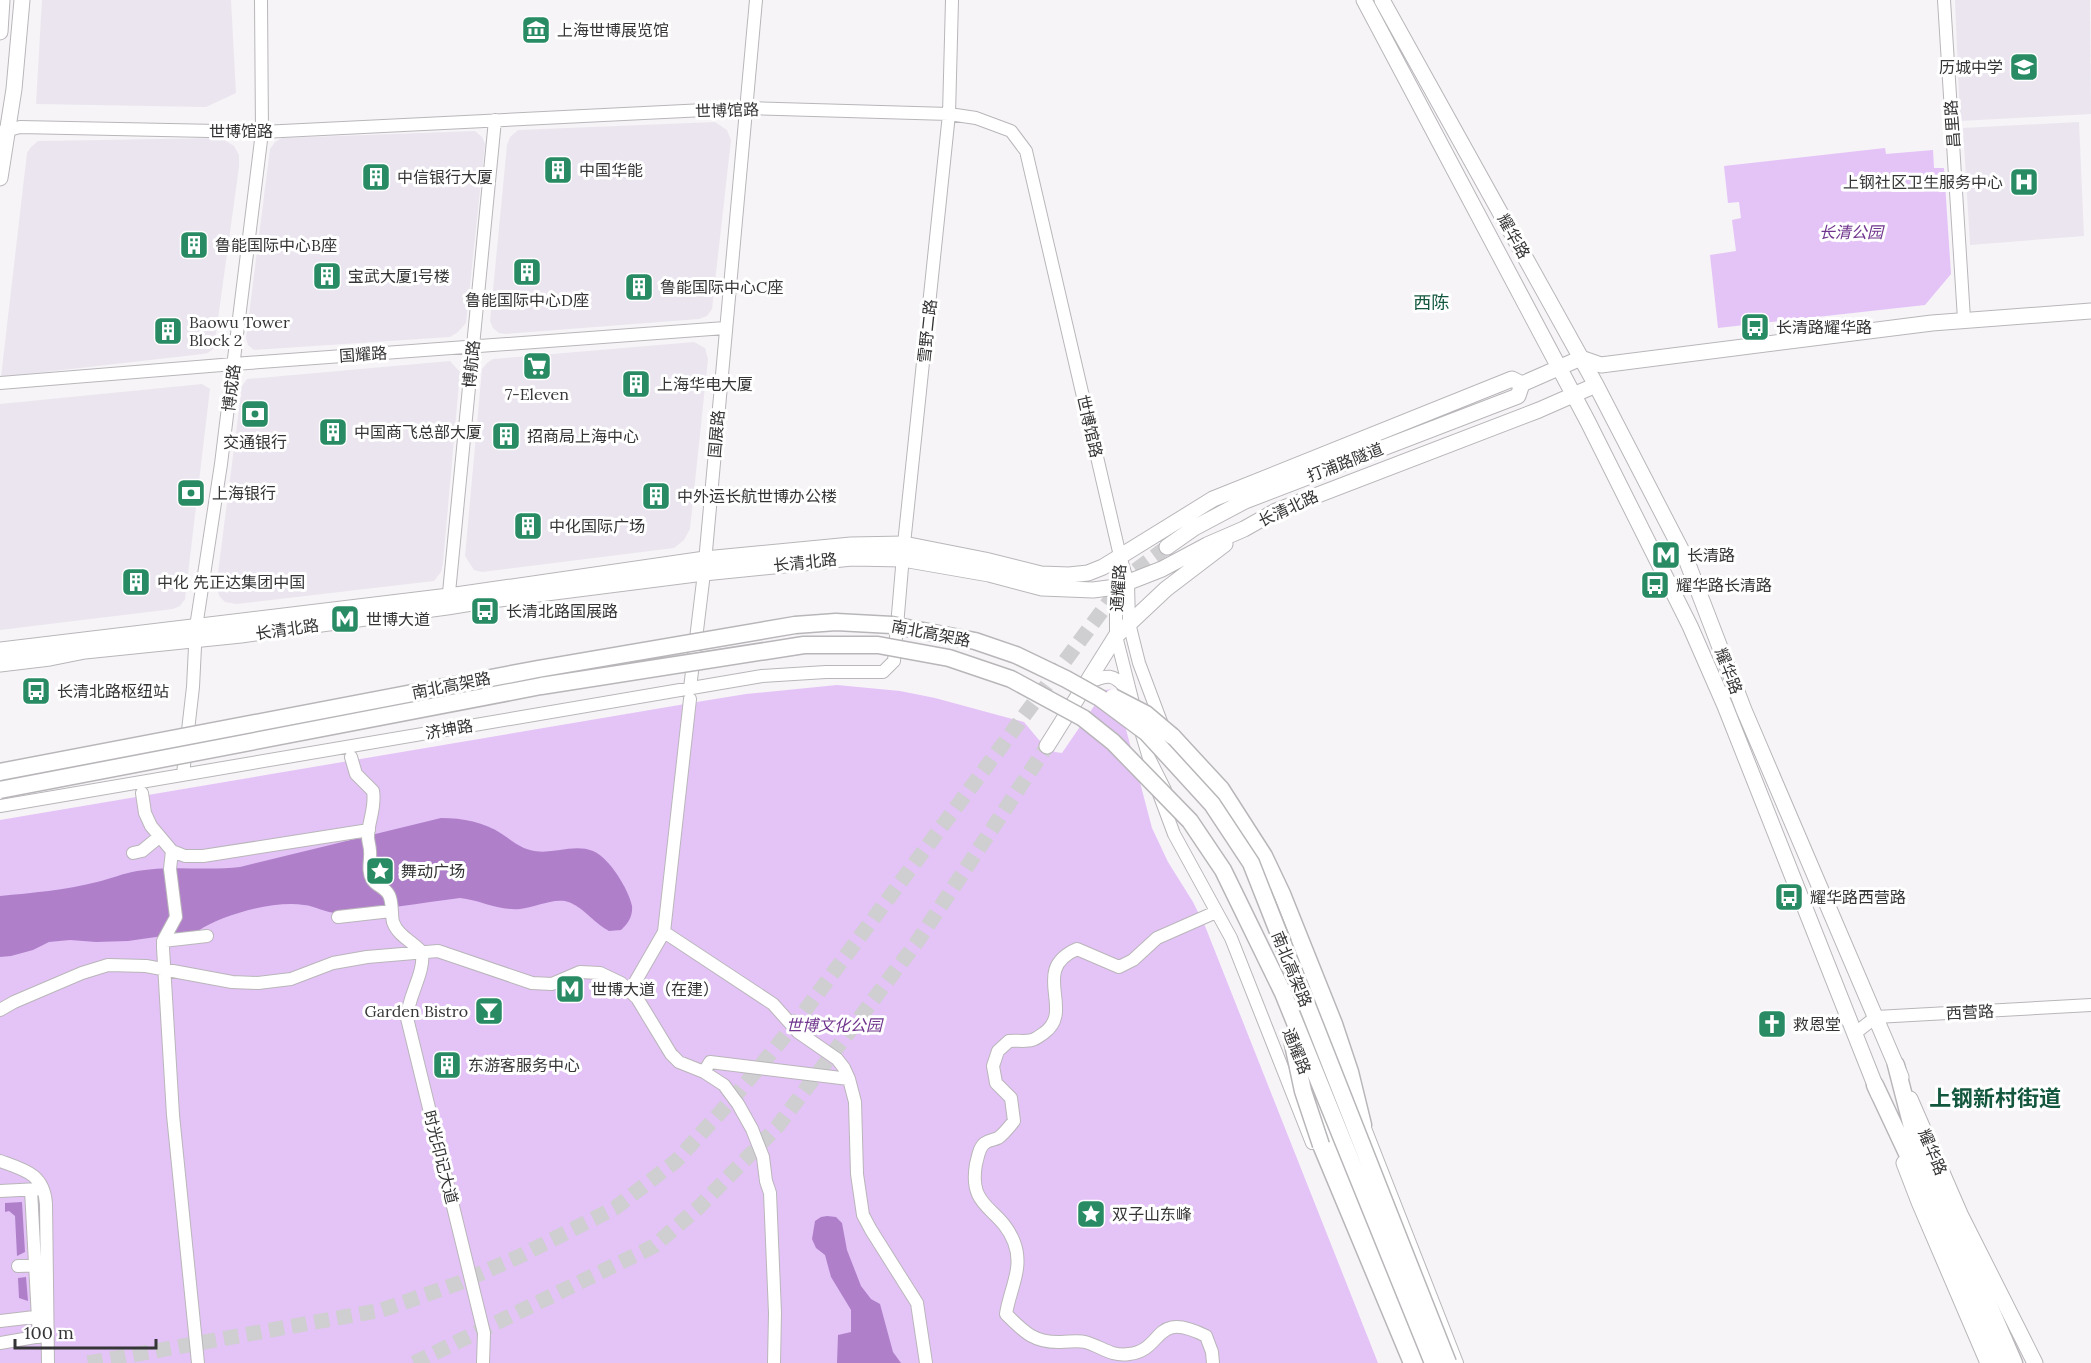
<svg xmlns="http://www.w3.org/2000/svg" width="2091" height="1363" viewBox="0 0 2091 1363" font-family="Lora,'Noto Sans SC',serif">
  <rect width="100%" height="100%" fill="#f6f4f7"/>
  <path fill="#ebe5ef" d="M42,0H231L236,93L206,107L36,104Z
    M1955,0H2090L2091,114L1960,121Z
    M715,122L727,130L731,140L712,309L707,316L699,319L506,334L499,333L493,328L490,321L507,145L510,137L518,130Z
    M2079,122L2084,236L1970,245L1963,128Z
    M475,131L482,137L485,144L466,323L458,332L450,337L254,350L248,345L246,338L270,149L275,142L282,138Z
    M221,138L234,146L239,155V167L214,348L208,353L203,354L1,377L27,153L31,147L38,141Z
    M694,342L705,348L708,359L690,529L684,540L674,548L482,572L474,570L465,556L482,369L487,363L493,359Z
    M450,361L460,372L443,563L441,572L434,581L236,604L225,602L220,597L216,588L242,386L247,379Z
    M202,384L210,389L185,599L180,606L173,609L0,630V404Z"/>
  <path fill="#e4c3f7" d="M1885,148L1886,154L1933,150L1934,168H1944L1951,274L1925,305L1718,328L1710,255L1736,251L1732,220L1741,218L1739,202L1728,203L1724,166Z
    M837,685L900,691L935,698L1024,722L1039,740L1055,752L1062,753L1105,690L1113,689L1117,695L1152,828L1168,862L1193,902L1205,926L1378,1363H0V820L703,701L746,694Z"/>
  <path fill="#af80c9" d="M441,818C463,818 484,822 502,834C511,840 519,847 530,850C551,856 572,843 593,851C609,857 629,890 632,906C633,916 628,924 621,930L609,931C595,924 585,909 571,903C556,896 535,908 520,909C499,911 480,900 460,898C420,903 380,910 340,913C327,914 316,906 304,905C274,900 222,915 198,931L128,941L96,942L70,940L49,942L33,950L11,956L0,957V896C32,893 65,890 97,882C110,879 124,873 137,871C171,865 206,871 240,867Z
    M22,1202L25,1252L17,1256L15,1216L9,1211L5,1212V1203Z
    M827,1216L836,1217L842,1223L847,1250L861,1286L871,1299L880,1304L893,1352L901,1363H837L838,1335L851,1332V1310L831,1277L825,1255L816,1248L812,1239L815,1221L821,1217Z
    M26,1277L28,1301L19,1298L18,1278Z"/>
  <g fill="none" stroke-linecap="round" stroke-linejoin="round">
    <path stroke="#cfced0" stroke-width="15" stroke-dasharray="15 8" stroke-linecap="butt" d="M88,1363L382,1310L459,1283L520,1256L615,1208L676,1161L736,1095L795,1024L1128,576L1167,547
      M414,1363L654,1246L699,1207L777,1127L917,942L1047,746"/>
    <g stroke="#b9b6ba" stroke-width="14">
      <path id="minor" d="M1944,0L1964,319
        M1,132L20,127L262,132L745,108L949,114L976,118L1011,131L1026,151L1120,556L1128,583L1129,623L1139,663L1163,727
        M0,383L234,364L725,328
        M1119,561L1116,587V636L1135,711
        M448,603L495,120
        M1087,683C1107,675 1113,672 1127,690
        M690,688L704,573L756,0
        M1140,728L1149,758L1165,790
        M351,757L356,774L373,791C376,808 368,821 368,837C368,842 370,846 370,851C371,860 367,870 372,879C376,886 385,887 389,895C393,903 391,913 393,922C398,936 412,941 422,952C425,974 408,995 407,1018L484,1333L483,1363
        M183,774L193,687L196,627L221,464L262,132L261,0
        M1158,791L1174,834L1231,938L1312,1143
        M142,793L145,813L151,826L172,851L170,869L176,917L163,941V948L173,1115L198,1363
        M0,806L762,676L826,672H883L894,661L904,544L949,114L952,0
        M172,851L185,856H203L369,830
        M133,853L142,851L159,837
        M338,917L391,911
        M664,932L773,1004L798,1032L837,1059L844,1068L849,1079L855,1102L857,1174L863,1215L871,1230L917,1303L926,1363
        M163,941L207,936
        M1292,946L1310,986L1338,1060
        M630,991L664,932L690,699
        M0,1010L14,1002L82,973L108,965L146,966L232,982L258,983L291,979L333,963L367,957L438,951L532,983L552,984L580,972L600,973L621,983L637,998L671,1054L679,1062L704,1072L724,1085L738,1104L752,1129L763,1157L766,1181L770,1193L775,1313L774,1363
        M1854,1034L1876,1017L2091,1005
        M1303,1064L1422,1363
        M704,1072L710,1062L849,1079
        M1361,1118L1457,1363
        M0,1161C25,1170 44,1174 46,1204L48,1363
        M31,1190L39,1337
        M0,1191L39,1189
        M18,1266L43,1265
        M0,1321L43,1316
        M0,1343L47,1335
        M1213,1363L1212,1352L1206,1336C1152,1309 1165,1350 1129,1354C1111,1357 1101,1346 1085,1342C1078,1340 1069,1342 1061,1342C1034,1343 1024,1332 1006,1314C1010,1288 1024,1268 1014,1242C1000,1206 968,1210 976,1164C978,1157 979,1147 985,1143C989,1140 994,1140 998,1138C1004,1134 1009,1127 1014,1121L1011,1098L996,1083L993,1066L998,1051L1009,1041C1016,1040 1025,1042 1032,1040C1036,1039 1041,1035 1044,1033C1076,1010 1029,970 1077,949L1119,967L1133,960L1157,938L1216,912"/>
    </g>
    <g stroke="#b9b6ba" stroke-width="17">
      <path id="major" d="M1364,0L1588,422L1690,626L1725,706L1879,1095
        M1382,0L1596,385L1686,559L1744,710L1901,1077
        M0,32L2,0
        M0,178L14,89L22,0
        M1167,547L1194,528L1245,501L1518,396L1522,384
        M0,650L449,596L705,559L851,545L904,544L985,560L1041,574L1069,575L1088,573L1103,567L1213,499L1512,379L1522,384L1581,358L1601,365L1932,323L2091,311
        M0,664L50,658L85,651L241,635L447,607L484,601L704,573L852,558L903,559L989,574L1042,588L1093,590L1116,587L1162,569L1207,545L1244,529L1276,511L1539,410L1596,385
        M1047,746L1116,636L1166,589L1225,544
        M1910,1099L1960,1214L2035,1363
        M1904,1163L1919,1202L1988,1363"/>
    </g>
    <g stroke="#b9b6ba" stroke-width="19">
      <path id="highway" d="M1172,736L1221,789L1264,856L1282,894L1334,1024L1350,1072L1363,1125
        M1896,1065L1912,1127L2014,1363
        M1875,1085L1927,1196L1998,1363
        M1321,1145L1412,1363"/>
    </g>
    <use href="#minor" stroke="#fff" stroke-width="12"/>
    <use href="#major" stroke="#fff" stroke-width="15"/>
    <use href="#highway" stroke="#fff" stroke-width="16"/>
    <g stroke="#b9b6ba" stroke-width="19" stroke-linecap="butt">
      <path id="highway-bridge" d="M1113,697L1146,714L1172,736
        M0,772L538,669L795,625L836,622L892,625L975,641L1016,655L1066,679L1100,698L1147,733L1212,804L1251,863L1448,1363
        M0,790L541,686L804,645H878L949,658L1011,679L1083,718L1113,742L1190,821L1223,870L1283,993L1433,1363
        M1291,1035L1303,1091L1321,1145"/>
    </g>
    <use href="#highway-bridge" stroke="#fff" stroke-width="16"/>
  </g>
  <defs>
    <g id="museum-square" transform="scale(1.5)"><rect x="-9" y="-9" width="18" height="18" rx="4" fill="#288b64" stroke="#fff"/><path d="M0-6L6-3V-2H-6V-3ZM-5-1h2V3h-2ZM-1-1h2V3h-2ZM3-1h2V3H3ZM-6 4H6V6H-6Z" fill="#fff"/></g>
    <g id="school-square" transform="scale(1.5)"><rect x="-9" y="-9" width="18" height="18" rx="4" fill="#288b64" stroke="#fff"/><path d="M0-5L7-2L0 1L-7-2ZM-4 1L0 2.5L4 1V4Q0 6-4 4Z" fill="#fff"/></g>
    <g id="building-square" transform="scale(1.5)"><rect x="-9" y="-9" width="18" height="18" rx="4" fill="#288b64" stroke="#fff"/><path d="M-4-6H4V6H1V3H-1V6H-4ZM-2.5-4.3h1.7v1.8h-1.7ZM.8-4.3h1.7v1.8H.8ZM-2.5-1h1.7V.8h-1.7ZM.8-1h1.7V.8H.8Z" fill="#fff"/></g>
    <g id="hospital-square" transform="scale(1.5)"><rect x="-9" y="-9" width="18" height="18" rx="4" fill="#288b64" stroke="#fff"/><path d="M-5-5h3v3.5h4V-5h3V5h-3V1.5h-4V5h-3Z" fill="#fff"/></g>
    <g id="bus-square" transform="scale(1.5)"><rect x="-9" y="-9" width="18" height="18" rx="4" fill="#288b64" stroke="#fff"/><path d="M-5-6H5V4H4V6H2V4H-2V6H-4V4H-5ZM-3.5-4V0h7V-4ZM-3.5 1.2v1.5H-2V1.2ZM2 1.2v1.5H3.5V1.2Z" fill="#fff"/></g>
    <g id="supermarket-square" transform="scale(1.5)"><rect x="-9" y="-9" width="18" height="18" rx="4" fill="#288b64" stroke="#fff"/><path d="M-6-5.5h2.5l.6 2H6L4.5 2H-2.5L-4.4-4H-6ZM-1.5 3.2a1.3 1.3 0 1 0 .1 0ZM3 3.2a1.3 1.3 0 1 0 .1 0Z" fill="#fff"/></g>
    <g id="bank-square" transform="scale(1.5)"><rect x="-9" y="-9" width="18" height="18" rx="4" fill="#288b64" stroke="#fff"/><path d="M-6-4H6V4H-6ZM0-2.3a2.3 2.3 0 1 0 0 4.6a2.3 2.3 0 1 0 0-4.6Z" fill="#fff"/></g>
    <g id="metro-square" transform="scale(1.5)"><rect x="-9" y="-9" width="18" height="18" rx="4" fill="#288b64" stroke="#fff"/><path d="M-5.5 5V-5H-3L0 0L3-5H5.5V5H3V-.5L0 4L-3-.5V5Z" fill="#fff"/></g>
    <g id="sight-square" transform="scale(1.5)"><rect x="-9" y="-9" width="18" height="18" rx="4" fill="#288b64" stroke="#fff"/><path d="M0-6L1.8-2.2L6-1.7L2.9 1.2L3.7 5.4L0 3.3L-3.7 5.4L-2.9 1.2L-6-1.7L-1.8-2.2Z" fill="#fff"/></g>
    <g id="bar-square" transform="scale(1.5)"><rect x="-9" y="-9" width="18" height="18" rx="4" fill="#288b64" stroke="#fff"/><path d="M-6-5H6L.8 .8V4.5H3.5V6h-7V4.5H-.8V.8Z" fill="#fff"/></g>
    <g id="church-square" transform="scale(1.5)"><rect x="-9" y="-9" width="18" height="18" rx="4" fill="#288b64" stroke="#fff"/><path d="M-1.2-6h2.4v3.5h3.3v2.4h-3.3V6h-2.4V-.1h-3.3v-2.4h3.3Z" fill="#fff"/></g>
  </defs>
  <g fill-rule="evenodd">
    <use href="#museum-square" x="536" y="30"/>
    <use href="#school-square" x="2024" y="67"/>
    <use href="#building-square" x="558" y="170"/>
    <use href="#building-square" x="376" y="177"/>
    <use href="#hospital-square" x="2024" y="182"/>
    <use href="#building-square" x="194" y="245"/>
    <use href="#building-square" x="527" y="272"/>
    <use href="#building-square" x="327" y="276"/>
    <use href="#building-square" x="639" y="287"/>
    <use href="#bus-square" x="1755" y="327"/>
    <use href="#building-square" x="168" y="331"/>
    <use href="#supermarket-square" x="537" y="366"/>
    <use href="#building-square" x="636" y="384"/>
    <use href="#bank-square" x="255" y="414"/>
    <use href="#building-square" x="333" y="432"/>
    <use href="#building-square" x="506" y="436"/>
    <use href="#bank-square" x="191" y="493"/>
    <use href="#building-square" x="656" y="496"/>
    <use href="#building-square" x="528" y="526"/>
    <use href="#metro-square" x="1666" y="555"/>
    <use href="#building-square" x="136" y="582"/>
    <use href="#bus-square" x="1655" y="585"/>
    <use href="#bus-square" x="485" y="611"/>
    <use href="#metro-square" x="345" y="619"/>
    <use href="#bus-square" x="36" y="691"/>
    <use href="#sight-square" x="380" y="871"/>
    <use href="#bus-square" x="1789" y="897"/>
    <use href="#metro-square" x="570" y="989"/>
    <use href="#bar-square" x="489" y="1011"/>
    <use href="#church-square" x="1772" y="1024"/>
    <use href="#building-square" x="447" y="1065"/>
    <use href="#sight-square" x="1091" y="1214"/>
  </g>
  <g text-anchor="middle" stroke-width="6" stroke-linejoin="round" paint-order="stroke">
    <g font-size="16" fill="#353436" stroke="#fff" text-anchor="start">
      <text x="557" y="36">上海世博展览馆</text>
      <text x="2003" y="73" text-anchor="end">历城中学</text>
      <text x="579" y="176">中国华能</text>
      <text x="397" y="183">中信银行大厦</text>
      <text x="2003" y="188" text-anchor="end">上钢社区卫生服务中心</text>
      <text x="215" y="251">鲁能国际中心B座</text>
      <text x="348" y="282">宝武大厦1号楼</text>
      <text x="660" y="293">鲁能国际中心C座</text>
      <text x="527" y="306" text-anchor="middle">鲁能国际中心D座</text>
      <text x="189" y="328">Baowu Tower<tspan x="189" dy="18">Block 2</tspan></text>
      <text x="1776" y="333">长清路耀华路</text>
      <text x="657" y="390">上海华电大厦</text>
      <text x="537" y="400" text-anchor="middle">7-Eleven</text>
      <text x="354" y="438">中国商飞总部大厦</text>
      <text x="527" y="442">招商局上海中心</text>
      <text x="255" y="448" text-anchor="middle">交通银行</text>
      <text x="212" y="499">上海银行</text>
      <text x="677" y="502">中外运长航世博办公楼</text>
      <text x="549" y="532">中化国际广场</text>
      <text x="1687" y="561">长清路</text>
      <text x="157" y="588">中化 先正达集团中国</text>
      <text x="1676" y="591">耀华路长清路</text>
      <text x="506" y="617">长清北路国展路</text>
      <text x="366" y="625">世博大道</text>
      <text x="57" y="697">长清北路枢纽站</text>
      <text x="401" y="877">舞动广场</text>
      <text x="1810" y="903">耀华路西营路</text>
      <text x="591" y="995">世博大道（在建）</text>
      <text x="468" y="1017" text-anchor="end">Garden Bistro</text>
      <text x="1793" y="1030">救恩堂</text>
      <text x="468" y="1071">东游客服务中心</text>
      <text x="1112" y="1220">双子山东峰</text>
    </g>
    <g font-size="16" fill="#353436" stroke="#fff">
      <text transform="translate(727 110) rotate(-2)" y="6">世博馆路</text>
      <text transform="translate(1952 124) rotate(-94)" y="6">昌里路</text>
      <text x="241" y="137">世博馆路</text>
      <text transform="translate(1514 236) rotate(61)" y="6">耀华路</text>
      <text transform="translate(927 331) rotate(-84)" y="6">雪野二路</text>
      <text transform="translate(363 354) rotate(-4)" y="6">国耀路</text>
      <text transform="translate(471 364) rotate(-84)" y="6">博航路</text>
      <text transform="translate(231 388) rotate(-83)" y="6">博成路</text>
      <text transform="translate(1090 426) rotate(77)" y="6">世博馆路</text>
      <text transform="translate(716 434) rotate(-85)" y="6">国展路</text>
      <text transform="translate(1345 462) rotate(-21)" y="6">打浦路隧道</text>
      <text transform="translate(1288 508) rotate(-25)" y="6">长清北路</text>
      <text transform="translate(805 562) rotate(-6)" y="6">长清北路</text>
      <text transform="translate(1118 588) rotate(-86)" y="6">通耀路</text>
      <text transform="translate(287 629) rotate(-8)" y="6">长清北路</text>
      <text transform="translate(931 633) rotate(11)" y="6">南北高架路</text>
      <text transform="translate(1729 671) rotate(69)" y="6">耀华路</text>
      <text transform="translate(451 685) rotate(-11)" y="6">南北高架路</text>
      <text transform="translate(449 729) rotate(-10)" y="6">济坤路</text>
      <text transform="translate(1292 969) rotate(68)" y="6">南北高架路</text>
      <text transform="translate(1970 1012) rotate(-3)" y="6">西营路</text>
      <text transform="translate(1297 1051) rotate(68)" y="6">通耀路</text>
      <text transform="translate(1933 1152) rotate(67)" y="6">耀华路</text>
      <text transform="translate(441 1157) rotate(76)" y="6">时光印记大道</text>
    </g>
    <g font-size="16" font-style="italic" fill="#70358d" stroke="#fff">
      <text x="1851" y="238">长清公园</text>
      <text x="834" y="1031">世博文化公园</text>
    </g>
    <g font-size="18" fill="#13583e" stroke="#fff">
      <text x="1431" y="309">西陈</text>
    </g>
    <g font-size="22" font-weight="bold" fill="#13583e" stroke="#fff">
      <text x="1995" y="1106">上钢新村街道</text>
    </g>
  </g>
  <path d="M15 1339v9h141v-9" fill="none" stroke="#353436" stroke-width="3"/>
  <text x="24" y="1339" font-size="18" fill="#353436" stroke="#ffffff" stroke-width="4.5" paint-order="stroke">100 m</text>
</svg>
